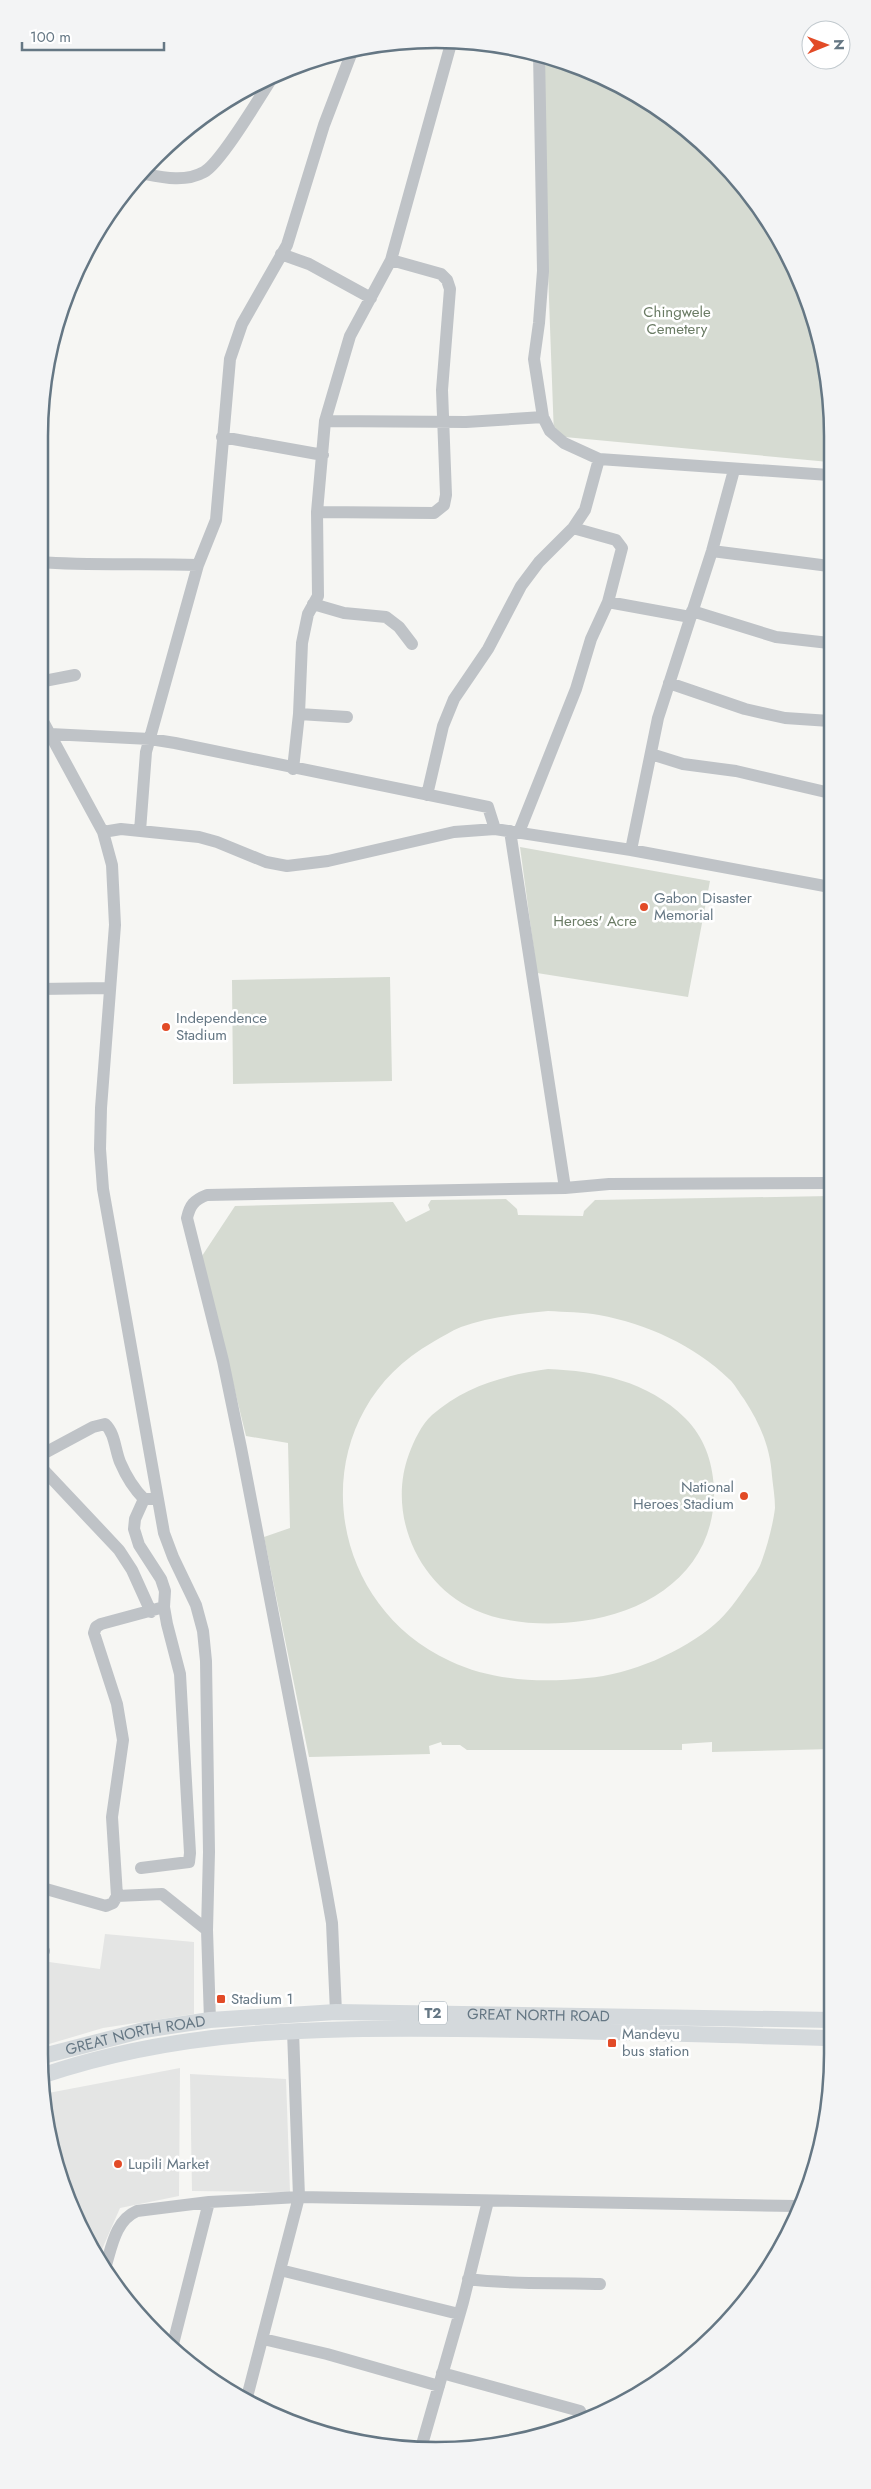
<svg xmlns="http://www.w3.org/2000/svg" width="871" height="2489" viewBox="0 0 871 2489" font-family="Jost,sans-serif">
  <rect width="100%" height="100%" fill="#f6f6f3"/>
  <path fill="#e4e5e4" d="M105,1934L194,1942V2014L103,2028L39,2047V1966L45,1974L49,1962L100,1969Z
    M180,2068L179,2196L120,2208L100,2254L69,2205L46,2131L43,2094Z
    M190,2074L286,2079L290,2192L192,2191Z"/>
  <path fill="#d6dbd2" fill-rule="evenodd" d="M540,53L634,92L734,174L791,260L829,383V462L554,436Z
    M520,847L710,881L688,997L537,973Z
    M390,977L392,1081L233,1084L232,980Z
    M830,1196L832,1749L712,1752V1742L682,1744V1750H467L460,1745H442L441,1742L429,1746L430,1754L309,1757L264,1537L290,1528L288,1443L246,1436L202,1256L235,1206L393,1202L406,1222L430,1210L428,1205L431,1200L506,1199L517,1209L518,1215L583,1216L584,1211L595,1200ZM548,1311C565,1312 583,1312 599,1315C647,1324 694,1345 729,1379C735,1384 739,1393 744,1399C760,1424 770,1446 772,1476C773,1486 775,1497 775,1508C773,1525 767,1547 761,1563C758,1571 752,1578 747,1585C738,1598 727,1614 715,1624C683,1652 629,1675 587,1678C541,1683 492,1681 450,1661C318,1600 303,1415 433,1342C442,1337 451,1331 461,1327C488,1317 519,1314 548,1311Z
    M548,1369C597,1371 648,1381 685,1418C704,1437 712,1460 714,1487C717,1566 655,1611 582,1621C549,1626 506,1624 475,1610C417,1584 387,1513 409,1454C414,1441 421,1425 432,1415C465,1386 505,1375 548,1369Z"/>
  <g fill="none" stroke-linecap="round" stroke-linejoin="round">
    <path stroke="#bfc3c7" stroke-width="12" d="M539,53L543,271L539,323L534,359L543,417L550,431L564,443L599,459L829,475
      M140,173C161,177 184,183 204,172C221,163 261,95 274,75
      M281,254L309,264L371,298
      M325,421L466,422L543,417
      M222,437L323,455
      M317,512L434,513L444,505L446,495L442,390L450,289L447,280L441,274L391,260
      M712,551L829,566
      M39,562C92,566 145,563 198,565
      M608,602L690,617
      M313,604L344,613L386,617L399,627L412,644
      M692,611L776,637L829,643
      M39,682L75,675
      M669,683L745,709L785,718L830,721
      M39,714L103,832L112,865L115,925L101,1108L100,1149L103,1189L164,1533L173,1557L196,1605L203,1631L206,1661L209,1852L207,1930L210,2020
      M299,714L347,717
      M50,734L150,739L175,743L488,807L495,829
      M651,754L683,764L736,771L830,793
      M293,769L299,714L302,643L308,614L318,596L317,512L325,421L350,336L391,260L452,40
      M427,795L443,726L454,699L488,649L521,586L539,562L573,528L585,510L599,459
      M140,831L146,752L198,565L216,520L230,359L242,324L287,245L324,125L353,49
      M510,831L565,1188
      M103,832L121,829L199,837L217,842L266,862L287,866L328,861L454,832L495,829L631,850L830,887
      M519,832L576,689L591,639L608,602L622,548L616,540L573,528
      M631,850L658,718L712,551L734,470
      M39,989L110,988
      M39,1456L93,1427L105,1424C115,1433 115,1450 120,1462C126,1476 133,1488 144,1499H151
      M39,1465L119,1550L132,1570L151,1612
      M141,1868L189,1862L190,1853L180,1674L167,1624L164,1607L165,1591L161,1579L139,1545L134,1529L135,1519L144,1499
      M39,1887L106,1906L113,1903L117,1896L112,1817L123,1740L117,1704L94,1633L96,1627L101,1624L164,1607
      M117,1896L162,1894L207,1930
      M39,1947L44,1951
      M336,2012L332,1923L326,1889L241,1448L223,1361L187,1218C190,1205 194,1200 207,1195L565,1188L609,1184L830,1183
      M106,2265C112,2245 116,2220 137,2211L209,2202L299,2197L796,2206
      M280,2270L459,2314
      M468,2279C512,2285 556,2282 600,2284
      M263,2339L327,2354L439,2386
      M172,2348L209,2202
      M442,2373L580,2411
      M246,2401L299,2197L293,2031
      M421,2448L463,2302L488,2201"/>
    <g stroke="#d4d9dc" stroke-width="16">
      <path id="s1" d="M39,2057L144,2030L210,2020L336,2012L832,2020"/>
      <path d="M41,2076C179,2029 312,2028 456,2029C581,2030 707,2035 832,2038"/>
    </g>
  </g>
  <g fill="#e24b27" stroke="#fff" stroke-width="2">
    <circle cx="644" cy="907" r="5"/>
    <circle cx="166" cy="1027" r="5"/>
    <circle cx="744" cy="1496" r="5"/>
    <rect x="216" y="1994" width="10" height="10" rx="2.5"/>
    <rect x="607" y="2038" width="10" height="10" rx="2.5"/>
    <circle cx="118" cy="2164" r="5"/>
  </g>
  <g text-anchor="middle" stroke-width="5" stroke-linejoin="round" paint-order="stroke">
    <rect fill="#fff" stroke="#93a0a9" stroke-width="1" x="419" y="2001.5" width="28" height="23" rx="4"/>
    <g font-size="14" font-weight="bold" fill="#657784">
      <text x="433" y="2018">T2</text>
    </g>
    <g font-size="15" fill="#6a7b64" stroke="#fff">
      <text x="677" y="317">Chingwele<tspan x="677" dy="17">Cemetery</tspan></text>
      <text x="595" y="926">Heroes' Acre</text>
    </g>
    <g font-size="15" fill="#657784" stroke="#fff" text-anchor="start">
      <text x="654" y="903">Gabon Disaster<tspan x="654" dy="17">Memorial</tspan></text>
      <text x="176" y="1023">Independence<tspan x="176" dy="17">Stadium</tspan></text>
      <text x="734" y="1492" text-anchor="end">National<tspan x="734" dy="17">Heroes Stadium</tspan></text>
      <text x="231" y="2004">Stadium 1</text>
      <text x="622" y="2039">Mandevu<tspan x="622" dy="17">bus station</tspan></text>
      <text x="128" y="2169">Lupili Market</text>
    </g>
    <g font-size="15" fill="#657784" stroke="#fff">
      <text dy="5" stroke="none"><textPath href="#s1" startOffset="504">GREAT NORTH ROAD</textPath></text>
      <text dy="5" stroke="none"><textPath href="#s1" startOffset="99">GREAT NORTH ROAD</textPath></text>
    </g>
  </g>
  <path d="M0 0H871V2489H0ZM436 48H436A388 388 0 0 1 824 436V2054A388 388 0 0 1 436 2442H436A388 388 0 0 1 48 2054V436A388 388 0 0 1 436 48Z" fill="#f3f4f5" fill-rule="evenodd"/>
  <path fill="none" stroke="#657784" stroke-width="2.5" d="M436 48H436A388 388 0 0 1 824 436V2054A388 388 0 0 1 436 2442H436A388 388 0 0 1 48 2054V436A388 388 0 0 1 436 48Z"/>
  <g transform="translate(826 45) rotate(89)"><circle r="24" fill="#ffffff" stroke="#c1c9ce"/>
  <path d="M0-4L9 19L0 12L-9 19Z" fill="#e24b27"/>
  <text y="-8" font-size="14" font-weight="bold" text-anchor="middle" fill="#657784">N</text>
  </g>
  <path d="M22 42v8h142v-8" fill="none" stroke="#657784" stroke-width="2.5"/>
  <text x="30" y="42" font-size="15" fill="#657784" stroke="#ffffff" stroke-width="4" paint-order="stroke">100 m</text>
</svg>
